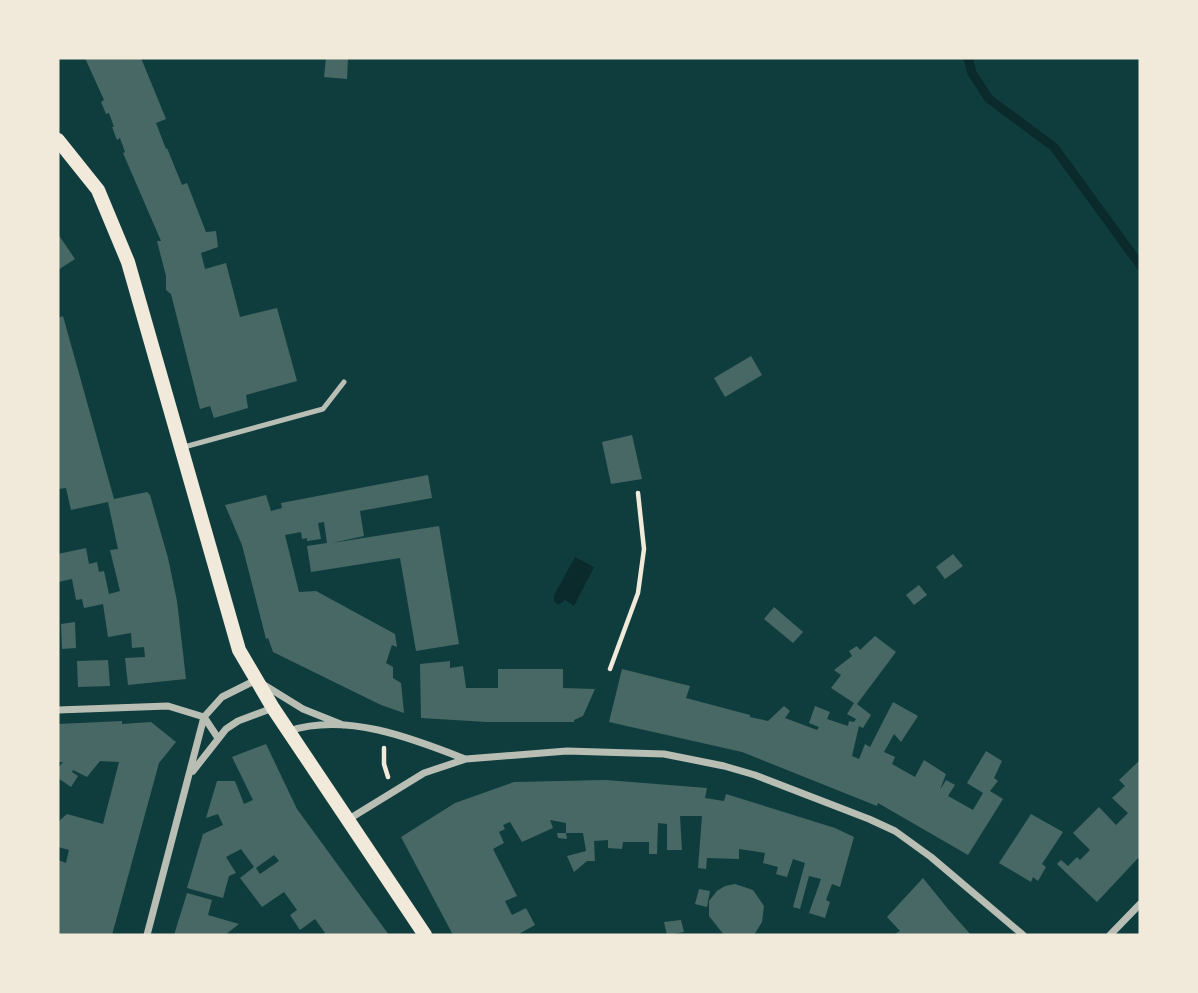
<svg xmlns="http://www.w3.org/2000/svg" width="1198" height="993" viewBox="0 0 1198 993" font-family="'Fira Sans',sans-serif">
  <rect width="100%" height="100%" fill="#0f3d3e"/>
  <path fill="#0a2a2b" d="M575,557L594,567L574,606L565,600L558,605L554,601V595Z"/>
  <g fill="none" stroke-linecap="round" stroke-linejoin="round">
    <path stroke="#0a2a2b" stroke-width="9" d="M968,58L972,73L989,99L1054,147L1140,265"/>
  </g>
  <path fill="#486865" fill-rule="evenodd" d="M85,58H141L166,119L156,123L166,149L167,148L182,185L187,183L206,232L216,231L218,247L201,253L205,269L226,263L240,317L277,308L297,381L246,395L248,408L214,418L210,406L200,409L171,294L166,290V276L157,241H161L123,153L125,152L120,138L117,140L112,127H114L109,113L106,114L101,102L104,100Z
    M326,58H348L347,79L324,77Z
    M58,234L75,259L58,270Z
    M63,316L114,499L147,492L150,495L168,558L177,601L186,679L128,685L125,658L145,657L144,647L132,648L131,633L108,637L103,604L84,608L82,599L76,600L72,579L58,582V554L86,548L89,564L97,562L99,572L104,571L109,594L120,591L110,550L118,549L108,502L71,510L66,488L58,489V318Z
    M751,356L762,375L725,397L714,378Z
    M632,435L642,479L611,484L602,442Z
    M428,475L432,498L360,511L364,536L332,543L439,526L459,644L416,651L400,558L311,572L307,546L327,543L324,522L318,523L321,539L307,541V538L302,539L301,532L285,535L299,592L316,591L395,634L397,647L392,645L386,663L393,667V678L401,683L404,713L381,705L273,652L268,638L266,639L242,545L225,505L266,495L271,511L282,508L281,503Z
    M953,554L963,566L945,579L936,567Z
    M919,585L927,595L914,605L906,595Z
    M774,607L803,632L793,643L764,619Z
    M75,622L76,648L62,649L61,624Z
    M875,636L896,652L857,704L871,715L863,728L859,726L852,756L859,759L865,744L870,747L893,702L918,716L901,742L894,734L884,752L895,757L892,764L915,777L924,760L946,774L940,790L946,780L955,785L948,796L973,810L983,793L967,783L986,751L1002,761L994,778L998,781L990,791L1003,799L968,855L878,803L877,806L742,752L609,722L622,669L690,686L686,698L750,715V717L768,721L784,706L790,711L785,718L817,730L819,727L809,723L815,706L830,712L827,719L848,726L849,721L854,722L856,719L847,714L854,703L831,688L841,675L834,670L852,656L849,651L857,646L860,650Z
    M108,660L110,686L78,687L77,661Z
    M450,661V668L463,666L466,688H498V669H563V688L595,689L583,716L574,720V722H487L421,718L420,664Z
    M122,721V724L151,722L176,742L159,763L112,935H58V860L66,863L69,850L58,847V822L67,814L103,824L119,762L100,761L87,777L73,770L72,772L78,776L71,787L58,778V768L63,762H58V724Z
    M266,744L297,809L389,935H322L325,933L315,919L300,930L290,915L297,910L284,892L262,907L240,878L254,867L241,849L226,857L236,873L229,876L223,898L187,888L203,834L223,825L218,814L206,818L217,781H235L244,804L253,800L232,757ZM274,855L279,861L260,874L256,868Z
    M1140,760V856L1097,902L1057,864L1061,860L1068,866L1077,857L1080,860L1090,850L1073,833L1099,807L1116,825L1128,813L1112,798L1125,786L1119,780Z
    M606,780L707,788L705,798L724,801L726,794L835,828L854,837L840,887L832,884L826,900L830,902L825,918L809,913L821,879L809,876L800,909L793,907L805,863L793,859L787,877L776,874L778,867L763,863L765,853L739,849V859L707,858L706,869L698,868L702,816H680L682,850H667V824L658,823L657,854H649V842H623L622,849L608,848V840L594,841L595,861H587L574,872L567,856L586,851L583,833H566L567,839L558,838L557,833H566V823L550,820L553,828L522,842L510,822L503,825L505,829L499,832L504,843L493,849L517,896L505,901L512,915L526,908L535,925L517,935H453L401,837L455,803L514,782Z
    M1031,814L1063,832L1042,864L1046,867L1038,881L1033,877L1031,882L999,863Z
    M923,878L948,909L971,935H893L900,931L887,917Z
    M735,884L753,890L764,906L762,922L754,935H724L709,916V901L717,891L725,886Z
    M699,889L710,891L707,907L695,904Z
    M187,893L212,900L208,915L239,924L225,935H174Z
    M681,920L684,932L667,935L664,922Z"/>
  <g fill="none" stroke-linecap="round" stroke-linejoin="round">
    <path stroke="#f1e9da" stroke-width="4.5" d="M610,669L638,593L644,549L638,493
      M384,748V764L388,777"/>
    <path stroke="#b8beb3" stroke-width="5" d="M184,447L323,409L344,382"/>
    <path stroke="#b8beb3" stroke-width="7" d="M58,710L168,706L204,717L218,738
      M289,731C345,712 412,738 465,759
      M193,771L226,729L238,721L273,708
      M349,819L424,773L466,759L567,751L664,754L724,766L755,775L869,819L895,831L931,857L1023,935
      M147,935L204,717L222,697L256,680L303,709L343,725
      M1110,935L1140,904"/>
    <path stroke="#f1e9da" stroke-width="14" d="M58,140L98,190L128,262L239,650L273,708L425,935"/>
  </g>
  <rect width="1198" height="993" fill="none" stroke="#f1e9da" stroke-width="119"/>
</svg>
